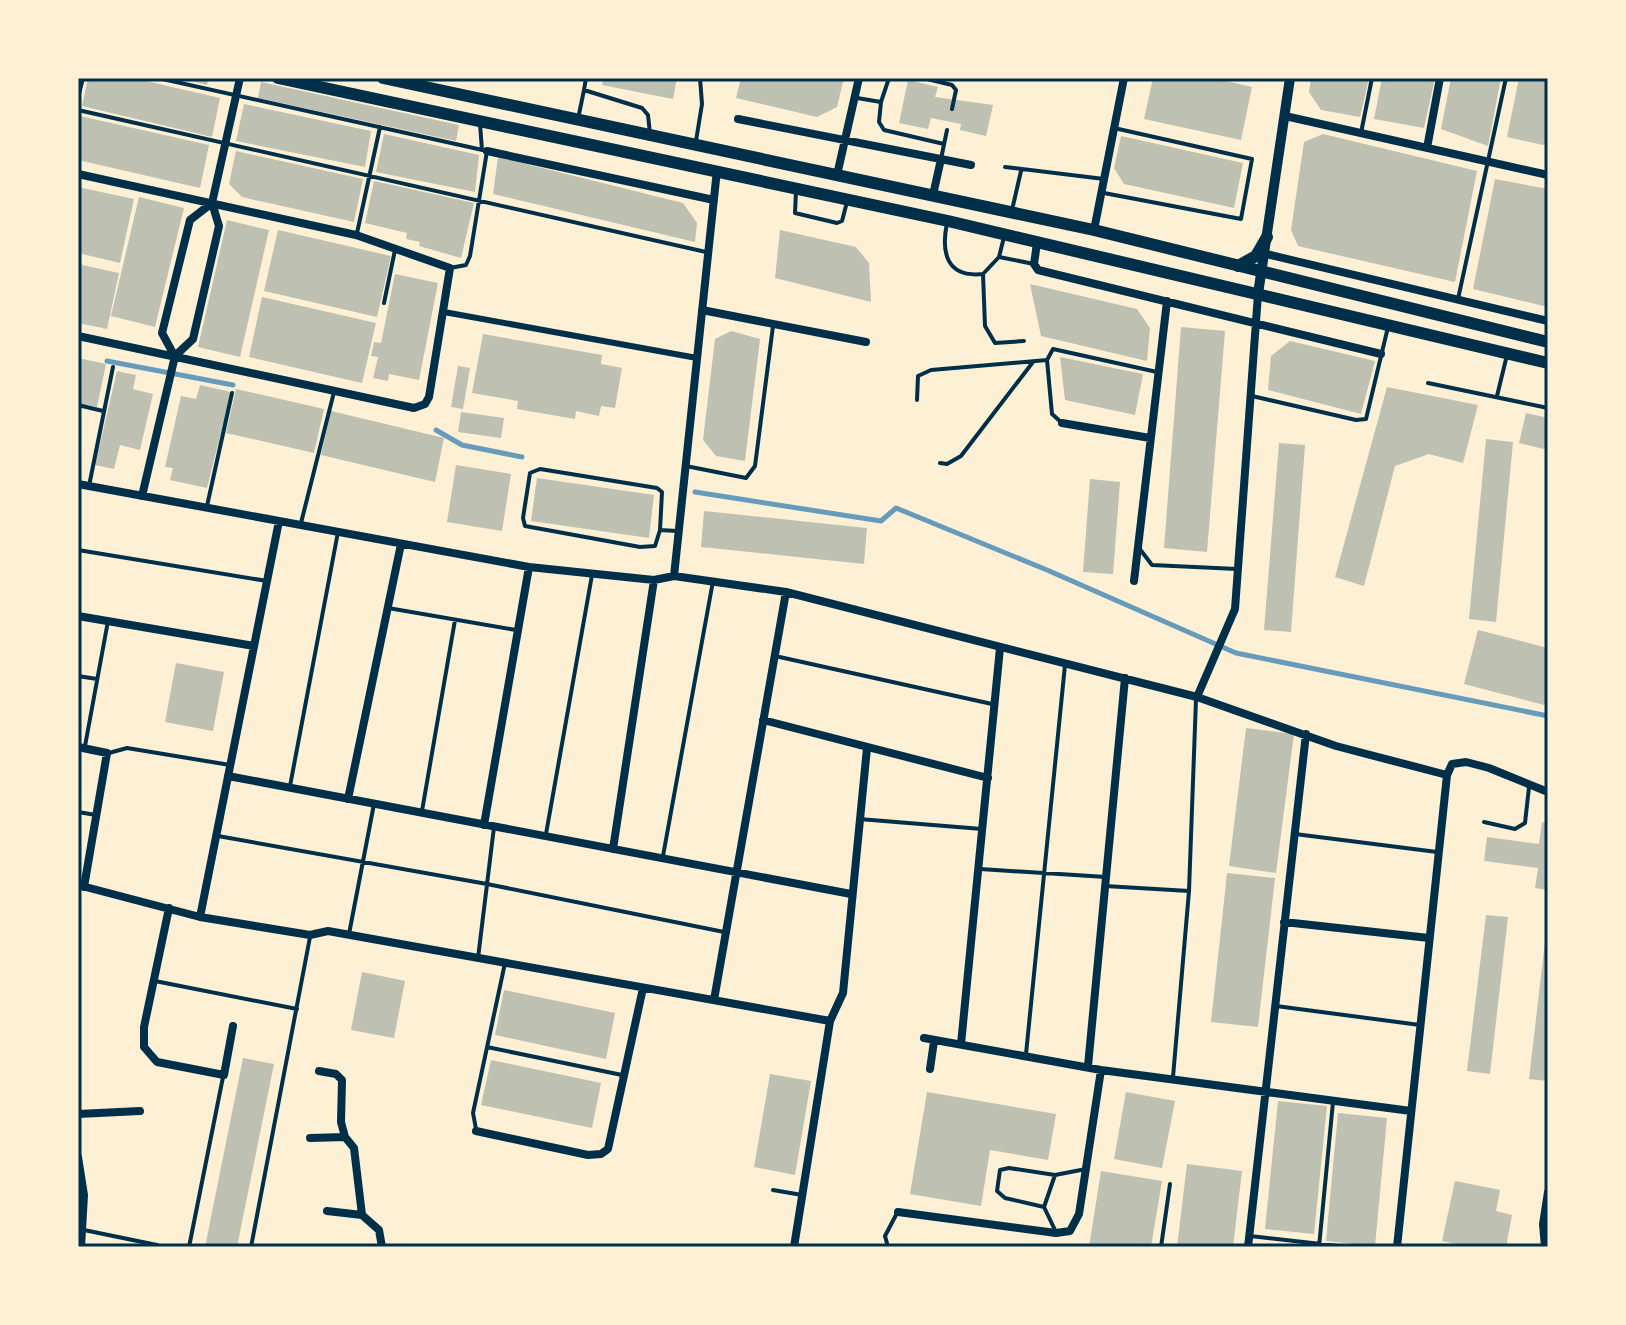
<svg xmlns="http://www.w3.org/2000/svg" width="1626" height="1325" viewBox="0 0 1626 1325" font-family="'Golos Text',sans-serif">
  <rect width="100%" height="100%" fill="#fdf0d5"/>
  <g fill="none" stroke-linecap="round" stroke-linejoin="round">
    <path stroke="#669bbc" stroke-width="5" d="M107,361L233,385
      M436,430L462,445L522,457
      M695,492L881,521L896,508L1047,570L1236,653L1548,716"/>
  </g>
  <path fill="#bec0b2" d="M88,78H133L220,98L212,137L82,106Z
    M180,78H209L207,85Z
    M604,78H677L673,99L602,85Z
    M741,78H844L837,107L817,117L736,98Z
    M1153,78H1213L1252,87L1241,140L1144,119Z
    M1311,78H1369L1360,117L1321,110L1309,92Z
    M1382,78H1435L1424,128L1374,119Z
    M1451,78H1501L1488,146L1441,129Z
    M1519,78H1548V146L1507,137Z
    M908,80L938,87L935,97L993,105L986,136L960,130L961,124L931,118L928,129L899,123Z
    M261,82L459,125L456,141L258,98Z
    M244,104L371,131L365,167L236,141Z
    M80,116L209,145L200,188L78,160Z
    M384,134L479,155L475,192L376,172Z
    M1323,134L1477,171L1455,282L1298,246L1291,230L1304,142Z
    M1121,136L1243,163L1234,208L1124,184L1114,168Z
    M236,151L363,179L354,222L242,197L229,184Z
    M498,157L683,203L697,223L695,242L493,194Z
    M1495,179L1548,189V307L1473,289Z
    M374,181L474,203L461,258L419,246L420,242L406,239L407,233L365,223Z
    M78,187L134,199L120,263L78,253Z
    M139,197L184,208L155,327L111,316Z
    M227,220L269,230L240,357L198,347Z
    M278,230L391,256L377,317L264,291Z
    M780,230L856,247L869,263L871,302L775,278Z
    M78,264L119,273L107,329L78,323Z
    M395,274L438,283L419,380L389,374L388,381L373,378L378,357L371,356L374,342L381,343Z
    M1030,284L1137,309L1150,328L1147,361L1041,336Z
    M262,297L376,323L362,383L249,357Z
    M1181,327L1225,331L1207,552L1164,548Z
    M731,331L760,339L745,461L716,456L703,440L715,339Z
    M483,334L602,355L601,364L622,368L615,408L601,406L599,416L576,411L575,419L517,409L518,401L472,393Z
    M1290,341L1375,361L1361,414L1268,390L1271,356Z
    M1060,357L1143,374L1135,415L1065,400Z
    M78,358L106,364L97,407L78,403Z
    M458,366L470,368L463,409L451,407Z
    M117,371L136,375L133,389L153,394L140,450L120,445L114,469L95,465Z
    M200,385L231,392L207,488L170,480L173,468L165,467L181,396L196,399Z
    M1387,387L1478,405L1463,463L1429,454L1395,466L1364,586L1335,577Z
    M236,389L324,409L314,453L226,433Z
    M331,411L444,438L435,482L321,455Z
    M461,412L504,418L501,438L458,432Z
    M1526,413L1548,418V450L1519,443Z
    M1486,439L1513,442L1496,622L1469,619Z
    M1279,443L1305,445L1291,632L1264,630Z
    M456,465L511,474L502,531L447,522Z
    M537,478L654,495L649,538L531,521Z
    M1090,479L1120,482L1113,574L1083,572Z
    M704,511L867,528L864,564L701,547Z
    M1478,630L1548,648V706L1464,684Z
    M176,663L224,672L213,731L165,722Z
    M1246,728L1294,734L1276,873L1229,866Z
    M1542,822L1548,823V890L1535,888L1538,868L1484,861L1487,837L1539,844Z
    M1227,873L1275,878L1258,1027L1211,1022Z
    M1486,915L1508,917L1490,1074L1467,1071Z
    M1546,933H1548V1081L1529,1079Z
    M362,972L405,981L394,1038L351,1030Z
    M504,990L615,1013L606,1059L495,1035Z
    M243,1058L274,1064L237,1247H205Z
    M491,1060L601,1083L592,1128L481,1105Z
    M770,1074L811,1081L795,1175L754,1167Z
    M927,1092L1056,1114L1048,1160L990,1150L981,1206L910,1194Z
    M1126,1092L1175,1101L1162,1168L1114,1159Z
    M1278,1101L1327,1106L1314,1234L1265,1229Z
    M1338,1113L1387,1118L1375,1246L1326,1241Z
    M1187,1164L1242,1171L1233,1247H1177Z
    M1101,1171L1162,1181L1151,1247H1089Z
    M1455,1181L1500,1190L1496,1211L1512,1215L1506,1247H1470L1442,1241Z"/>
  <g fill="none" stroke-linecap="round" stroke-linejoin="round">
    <path stroke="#003049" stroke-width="4" d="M158,78L487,151L470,256L466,265L450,268
      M586,78L584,90L642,108L648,115L650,134
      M923,78L952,85L956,90L952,109
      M78,98L83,78
      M857,98L881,102L889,78
      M881,102L879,122L884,130L944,144
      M78,110L706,252
      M578,119L584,90
      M480,124L482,150
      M1361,133L1372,78
      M696,141L702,104L700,78
      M941,159L947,130
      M1005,167L1104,179
      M796,191L795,213L837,223L842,221L847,202
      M1104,193L1241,219L1252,159L1114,128
      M1012,210L1021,171
      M947,223C941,252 946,278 983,274
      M357,233L380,127
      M1004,237L999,257L983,274L985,326L995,343L1024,341
      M999,257L1034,264
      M1458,299L1506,78
      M384,303L395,250
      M1428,383L1548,408
      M1252,396L1356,420L1366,419L1388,327
      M1497,396L1507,355
      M917,400L918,376L931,370L1047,360
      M78,405L103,411
      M1062,423L1052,414L1047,360L1053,349L1157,372
      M940,463L947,464L961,456L1033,362
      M686,466L746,478L755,466L773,326
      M89,486L113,367
      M207,506L232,393
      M301,523L334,392
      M660,530L662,492L657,488L540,469L530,473L523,518L525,526L640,547L655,546L660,530L677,531
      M1139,548L1152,565L1237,569
      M78,550L267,581
      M388,608L516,630
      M775,656L992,704
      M78,676L97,679
      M85,746L108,621
      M109,753L127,748L230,765
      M290,786L338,532
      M422,811L455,620
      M78,812L96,815
      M859,819L982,829
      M1484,822L1515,829L1525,823L1529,787
      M546,834L592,575
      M1295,834L1437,852
      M218,836L487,884L724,932
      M663,856L713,581
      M980,869L1106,877
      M1105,886L1189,891
      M349,934L374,804
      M478,958L494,827
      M155,981L297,1009
      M1276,1006L1420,1025
      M487,1047L622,1075
      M1026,1054L1065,665
      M1173,1077L1189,891L1196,699
      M476,1129L473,1113L505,963
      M773,1190L802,1195
      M1044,1207L1005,1198L997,1191L1000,1170L1009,1168L1055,1175
      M84,1230L157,1245
      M1055,1230L1044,1207L1055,1175L1086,1169
      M1250,1236L1348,1247
      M189,1247L223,1077
      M251,1247L310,937
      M888,1247L885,1236L897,1213
      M1161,1247L1170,1184
      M1319,1247L1333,1102"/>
    <path stroke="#003049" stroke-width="6" d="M444,312L697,358"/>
    <path stroke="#003049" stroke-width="8" d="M1285,116L1548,175
      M738,119L971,165
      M1427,148L1440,78
      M487,151L714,200
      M78,174L356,235L450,268L429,397L425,404L414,408L78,336
      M837,175L859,78
      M933,195L941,159
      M1094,230L1124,78
      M1037,243L1034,264L1038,270L1381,354
      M1266,254L1548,321
      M702,310L866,342
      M174,355L162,333L190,220L212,203
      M1062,423L1150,438
      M78,484L529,567L654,580L674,576L786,592L1197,697L1336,746L1447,775
      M142,496L175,356L193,339L219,226L212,203L240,78
      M674,576L717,170
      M1134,581L1167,301
      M78,616L254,646
      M1197,697L1235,609L1258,294
      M763,720L988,778
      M78,747L107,753L84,887
      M228,776L851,894
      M348,799L401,544
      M484,825L529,567
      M613,849L654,580
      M78,885L200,917L310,935L328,931L830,1021
      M169,908L144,1027V1047L157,1062L224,1075L233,1026
      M200,917L279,521
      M1284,922L1429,938
      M714,1000L786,592
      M924,1038L1101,1070L1411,1111
      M961,1044L1000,648
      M1088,1066L1125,678
      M930,1069L934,1041
      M319,1071L336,1074L342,1080L341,1122L345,1137L354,1148L362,1215L379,1230L382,1247
      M78,1114L140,1111
      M476,1131L588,1155L601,1154L608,1149L643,988
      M310,1138L345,1137
      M78,1157L84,1195L81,1247
      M327,1211L362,1215
      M898,1212L1056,1233L1070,1231L1079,1214L1101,1070
      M794,1247L830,1021L843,993L867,748
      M1248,1247L1306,734
      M1397,1247L1447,775L1452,764L1466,762L1489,768L1548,792
      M1545,1247L1543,1224L1548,1192"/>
    <path stroke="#003049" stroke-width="10" d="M1258,294L1290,78"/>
    <path stroke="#003049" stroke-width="12" d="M278,78L948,221L1548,363
      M383,78L1094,230L1548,342
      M1238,266L1256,256L1267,237"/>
  </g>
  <rect width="1626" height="1325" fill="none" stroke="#fdf0d5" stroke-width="160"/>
  <rect x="80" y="80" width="1466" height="1165" fill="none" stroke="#003049" stroke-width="3"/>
</svg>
